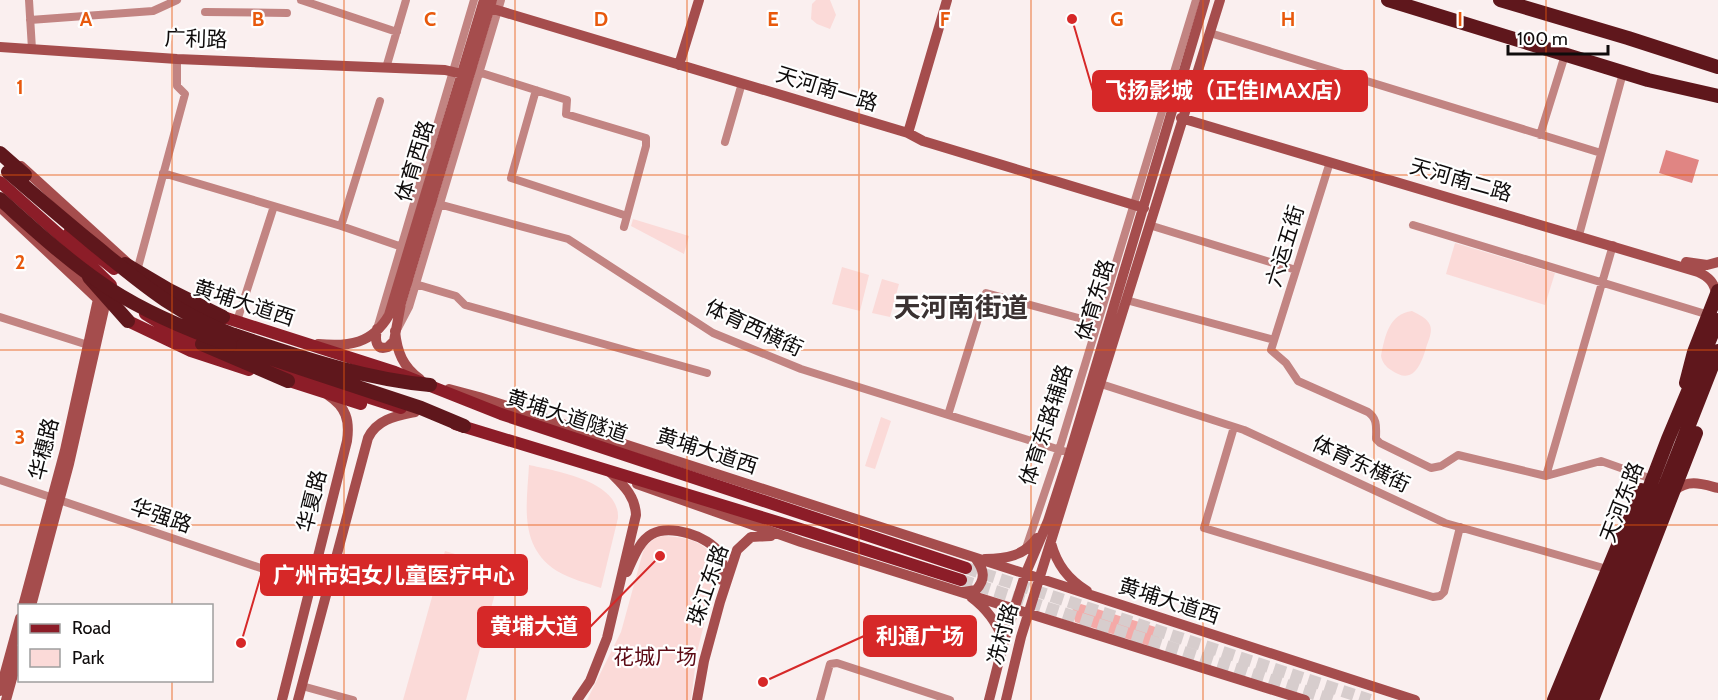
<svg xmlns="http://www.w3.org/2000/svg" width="1718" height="700" viewBox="0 0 1718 700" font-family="Cabin,'Noto Sans SC',sans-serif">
  <rect width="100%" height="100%" fill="#faefef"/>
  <path fill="#fbdad8" d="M816,0H830L836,15L830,29L817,24L811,19L812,4Z
    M633,219L689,236L684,254L631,226Z
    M1455,243L1555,273L1545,305L1446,274Z
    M842,267L869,275L860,311L832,304Z
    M882,279L899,284L890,317L872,313Z
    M1412,311C1418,314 1427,318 1430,325C1433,332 1428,341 1426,348C1421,365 1413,386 1391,370C1386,367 1382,362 1381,356C1385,336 1389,314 1412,311Z
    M881,417L891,421L875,469L865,466Z
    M529,465C556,471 620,481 618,518L601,588C587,583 570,579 557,571C518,546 527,504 529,465Z
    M663,536C690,537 715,543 717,574L697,652L691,700H587L621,632L644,548L655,538Z
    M445,551L502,568L466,700H403Z"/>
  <path fill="#f4a9a7" d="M1081,604L1162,629L1156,648L1075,622L1072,610Z"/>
  <path fill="#e08583" d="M1666,150L1699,160L1692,183L1659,173Z"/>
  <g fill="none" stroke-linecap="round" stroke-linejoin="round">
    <path stroke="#d7cdcd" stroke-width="12" stroke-dasharray="12 6" stroke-linecap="butt" d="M966,568L1370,700
      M961,580L1333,700"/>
    <path stroke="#c28482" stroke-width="8" d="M29,0L32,49
      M301,0L397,32
      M205,12L287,13
      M30,20L153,11L177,0
      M1210,33L1601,153
      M386,68L406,0
      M475,71L567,100L566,114L646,138V146L624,227
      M536,90L511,178L627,216
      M1540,135L1565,55
      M725,142L742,83
      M1330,162L1271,350L1286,363L1298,381L1368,412C1378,419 1376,428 1376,439L1380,443L1431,468L1441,466L1458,455L1546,476L1601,461L1649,478
      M163,173L341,226L405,248
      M431,202L568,239L713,333L801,369L1070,453
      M1149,225L1296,270
      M1413,225L1709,315
      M341,226L380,101
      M1579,235L1623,73
      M137,271L185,94L177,86V59
      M412,283L456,296L465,305L707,373
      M1126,300L1274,340
      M0,317L88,345
      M237,321L274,206
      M398,328L409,307L501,0
      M377,329L474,0
      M1101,384L1244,430L1445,523L1607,569
      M948,415L986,293L1097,323
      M1234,427L1204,528L1433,597L1440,596L1444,592L1460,527
      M1546,476L1613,245
      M0,480L311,585
      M1026,548L1059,450L1196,0
      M302,686L353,700
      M820,700L830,664L837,663L950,700"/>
    <path stroke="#a54d4d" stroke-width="10" d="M490,8L908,133L923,141L1144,208
      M0,47L177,59L445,70L462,74
      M679,65L699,0
      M1181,118L1698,272C1709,277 1715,283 1716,295
      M908,133L947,0
      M21,166L132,267
      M3,210L103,304
      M1686,262L1707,265L1718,262
      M377,329C375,339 375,351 388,347L394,341L401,303L492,0
      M395,331C397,352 403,367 420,379
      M318,344C349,347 372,344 389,315L484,0
      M449,389L479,397L1415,700
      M637,484L801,542L1305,700
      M1675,490C1689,479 1702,484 1718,488
      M1051,543C1057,565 1068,579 1087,591
      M985,559C1006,559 1024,556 1037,538
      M627,572C633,559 639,541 652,534C670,524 709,536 719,553C724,562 724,571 722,580
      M964,592L976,590C986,579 984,570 976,559
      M971,597C987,609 996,622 1004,641
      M23,606L65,450L98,299
      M31,606L69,464L105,305
      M0,691L20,618
      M6,700L20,650
      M282,700L347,441C350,420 346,407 328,395
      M298,700L368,438C377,419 396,416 415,412
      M577,700L590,681L607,638L636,515C635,495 623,485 610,472
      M697,700L704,661L720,602L737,550L751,537L771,536
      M989,700L1004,641L1025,575L1048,521L1070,453L1205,0
      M1006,700L1021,637L1220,0"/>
    <path stroke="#8c1d28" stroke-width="12" d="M0,182L63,238L111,285
      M69,233L114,269
      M145,314L169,329L210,347
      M214,314L395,372L501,414L966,568
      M128,321L191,351L249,370
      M255,361L401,408
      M280,378L361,404
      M455,424L794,527L961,580"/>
    <path stroke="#5f171c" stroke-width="14" d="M1388,0L1648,80L1718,96
      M1500,0L1628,38L1718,67
      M125,264L169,290L223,317
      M89,277L128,321
      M234,335C298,356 363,379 430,385
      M202,344L288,381
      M230,345L421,408L464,426
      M1686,383L1694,352L1718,291
      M1554,700L1641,490
      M1568,700L1668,439L1718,320
      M1581,700L1718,351
      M1592,700L1696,433"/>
    <path stroke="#5f171c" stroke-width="14" d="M0,153L25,175
      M8,172C36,196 64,220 92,243C140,282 174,313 234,335
      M0,199C35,230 70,263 110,289C147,313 188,330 230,345"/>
  </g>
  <path fill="none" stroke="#e8590c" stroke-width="1.5" stroke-opacity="0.55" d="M172,0V606M344,0V700M515,0V700M687,0V700M859,0V700M1031,0V700M1203,0V700M1374,0V700M1546,0V700M0,175H1718M0,350H1718M0,525H1718M172,680V700"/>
  <g text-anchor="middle" stroke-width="4.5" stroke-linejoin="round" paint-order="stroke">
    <g font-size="21" fill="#0f0c0c" stroke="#fff">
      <text transform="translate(196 39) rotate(2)" y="7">广利路</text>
      <text transform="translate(827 89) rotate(17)" y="7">天河南一路</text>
      <text transform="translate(415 161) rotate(-73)" y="7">体育西路</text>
      <text transform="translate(1461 180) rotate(16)" y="7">天河南二路</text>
      <text transform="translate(1285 246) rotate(-73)" y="7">六运五街</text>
      <text transform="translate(1095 300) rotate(-73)" y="7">体育东路</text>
      <text transform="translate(244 303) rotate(18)" y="7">黄埔大道西</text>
      <text transform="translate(754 328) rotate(25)" y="7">体育西横街</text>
      <text transform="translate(567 416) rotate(18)" y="7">黄埔大道隧道</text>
      <text transform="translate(1046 425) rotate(-72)" y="7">体育东路辅路</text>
      <text transform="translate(44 449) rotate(-76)" y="7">华穗路</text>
      <text transform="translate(707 451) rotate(18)" y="7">黄埔大道西</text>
      <text transform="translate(1361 464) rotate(25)" y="7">体育东横街</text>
      <text transform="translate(312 501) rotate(-76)" y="7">华夏路</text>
      <text transform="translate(1622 502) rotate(-69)" y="7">天河东路</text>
      <text transform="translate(161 516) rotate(19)" y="7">华强路</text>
      <text transform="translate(708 585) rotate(-71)" y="7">珠江东路</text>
      <text transform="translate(1169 601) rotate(18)" y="7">黄埔大道西</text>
      <text transform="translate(1003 634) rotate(-75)" y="7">冼村路</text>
    </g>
    <g font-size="21" fill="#5d0b15" stroke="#fff">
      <text x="655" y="664">花城广场</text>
    </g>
    <g font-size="27" font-weight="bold" fill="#3a3131" stroke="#fff">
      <text x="961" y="317">天河南街道</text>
    </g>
  </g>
  <g font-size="20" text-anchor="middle" font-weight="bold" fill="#e8590c" stroke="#fff" stroke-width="4.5" stroke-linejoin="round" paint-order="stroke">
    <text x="86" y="26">A</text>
    <text x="258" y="26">B</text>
    <text x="430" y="26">C</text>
    <text x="601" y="26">D</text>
    <text x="773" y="26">E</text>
    <text x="945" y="26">F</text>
    <text x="1117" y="26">G</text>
    <text x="1288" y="26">H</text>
    <text x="1460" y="26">I</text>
    <text x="20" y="94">1</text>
    <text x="20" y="269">2</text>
    <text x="20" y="444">3</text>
  </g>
  <path fill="none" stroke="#d62828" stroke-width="2" d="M1072 19L1093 91M241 643L261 575M660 556L590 627M763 682L864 636"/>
  <g fill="#d62828" stroke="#fff" stroke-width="2">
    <circle cx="1072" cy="19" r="6"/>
    <circle cx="241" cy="643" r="6"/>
    <circle cx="660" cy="556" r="6"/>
    <circle cx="763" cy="682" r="6"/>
  </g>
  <g fill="#d62828" stroke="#d62828" stroke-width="2">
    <rect x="1093" y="71" width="274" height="40" rx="6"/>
    <rect x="261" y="555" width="266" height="40" rx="6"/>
    <rect x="478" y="607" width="112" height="40" rx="6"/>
    <rect x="864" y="616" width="112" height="40" rx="6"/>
  </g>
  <g font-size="22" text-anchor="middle" font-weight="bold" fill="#fff">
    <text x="1230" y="98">飞扬影城（正佳IMAX店）</text>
    <text x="394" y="583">广州市妇女儿童医疗中心</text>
    <text x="534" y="634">黄埔大道</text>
    <text x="920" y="644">利通广场</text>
  </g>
  <rect x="18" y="604" width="195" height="78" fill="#ffffff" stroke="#9f9e9e" stroke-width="1.5"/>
  <rect x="30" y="624" width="30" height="9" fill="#8c1d28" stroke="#9f9e9e" stroke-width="1.5"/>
  <text x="72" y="634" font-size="18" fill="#0f0c0c">Road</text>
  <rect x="30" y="649" width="30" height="18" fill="#fbdad8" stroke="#9f9e9e" stroke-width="1.5"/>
  <text x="72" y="664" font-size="18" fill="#0f0c0c">Park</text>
  <path d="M1508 45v9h100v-9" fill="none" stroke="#0f0c0c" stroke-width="3"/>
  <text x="1517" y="45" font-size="18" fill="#0f0c0c" stroke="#ffffff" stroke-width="4.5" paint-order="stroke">100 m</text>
</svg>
